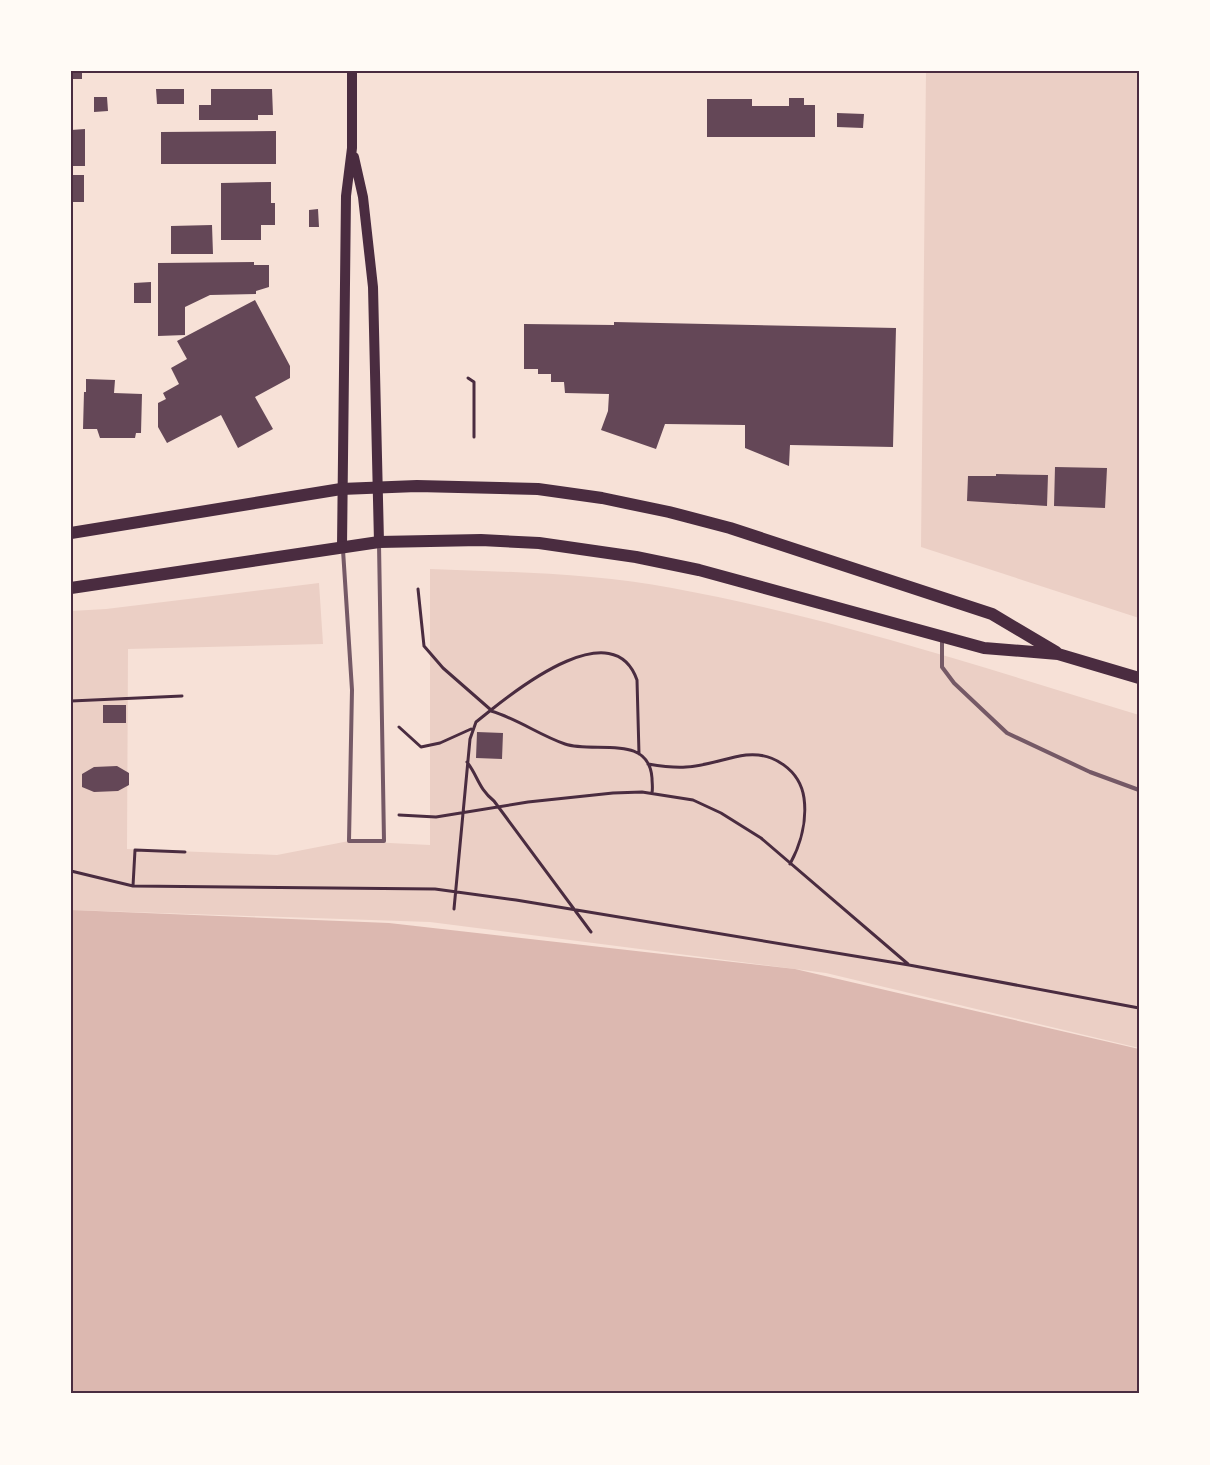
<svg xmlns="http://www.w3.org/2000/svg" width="1210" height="1465" viewBox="0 0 1210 1465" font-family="'DM Sans',sans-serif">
  <rect width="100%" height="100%" fill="#f7e1d7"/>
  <path fill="#ebcfc5" d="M926,71H1139V618L921,547Z
    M430,569C510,572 594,573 672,588C830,617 985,668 1139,715V1048L826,973L430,922L71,910V611L106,609L319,583L323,644L128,649L127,849L277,855L349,841L430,845Z"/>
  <path fill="#dcb8b0" d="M71,910L389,923L795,969L1139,1049V1394H71Z"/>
  <path fill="#644757" d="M71,71H82V79H71Z
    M156,89H184V104H157Z
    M211,89H272L273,115H258V120H199V105H211Z
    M94,97H107L108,111L94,112Z
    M789,98H804V105H815V137H707V99H752V106H789Z
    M837,113L864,114L863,128L837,127Z
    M85,129V166H71V130Z
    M276,131V164H161V132Z
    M71,175H84V202H71Z
    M271,182V203H275V225H261V240H221V183Z
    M318,209L319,227H309V210Z
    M212,225L213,254H171V226Z
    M254,262V265H269V287L256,291V294L210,295L185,307V335L158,336V263Z
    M151,282V303H134V283Z
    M255,300L290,366V378L255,397L273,429L238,448L221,415L167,443L158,427V403L166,399L163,393L179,384L171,368L187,359L177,341Z
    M614,322L896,328L893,447L790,445L789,466L745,448V425L665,424L656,449L601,430L608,411L609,394L565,393L564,382H551V374H538V369H524V324L614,325Z
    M86,379L115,380L114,393L142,394L141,433H136L135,438H100L97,429H83L84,392H86Z
    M1055,467L1107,468L1105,508L1054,506Z
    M996,474L1048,475L1047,506L967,501L968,476H996Z
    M103,705H126V723H103Z
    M477,732L503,733L502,759L476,758Z
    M117,766L129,773V785L118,791L94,792L82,787V774L94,767Z"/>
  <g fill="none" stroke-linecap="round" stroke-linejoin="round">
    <path stroke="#4a2c40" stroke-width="3" d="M468,378L474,382V437
      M418,589L424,646L443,668L491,710L476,722L470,739L454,909
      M71,701L182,696
      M491,710C521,686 614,614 637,680L639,754
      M491,711C518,719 539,735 565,744C593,754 649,733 652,778C652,783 653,787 652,793
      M399,727L421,747L440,743L471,729
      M467,762C478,776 478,788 494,801L591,932
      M648,764C660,766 674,768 686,767C706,766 725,758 746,755C773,752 800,770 804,798C807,820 801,844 790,864
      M399,815L436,817L528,802L613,793L642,792L693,800L721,813L761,838L908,964
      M71,871L133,886L435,889L516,900L909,965L1139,1008
      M133,886L135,850L185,852"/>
    <path stroke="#755966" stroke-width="4" d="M343,550L352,690L349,841H384L379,544
      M942,639V667L954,683L1007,733L1090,772L1139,790"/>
    <path stroke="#4a2c40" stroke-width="10" d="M354,157L363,197L373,287L379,542
      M342,546L346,196L352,148V71"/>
    <path stroke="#4a2c40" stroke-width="12" d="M71,533L341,489L417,486L538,489L602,498L669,512L730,528L992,614L1056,652
      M71,588L379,542L481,540L539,543L636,557L699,570L984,648L1058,654L1139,678"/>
  </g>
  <rect width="1210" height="1465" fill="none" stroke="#fffaf5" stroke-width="145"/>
  <rect x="72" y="72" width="1066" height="1320" fill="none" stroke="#4a2c40" stroke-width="2"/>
</svg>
